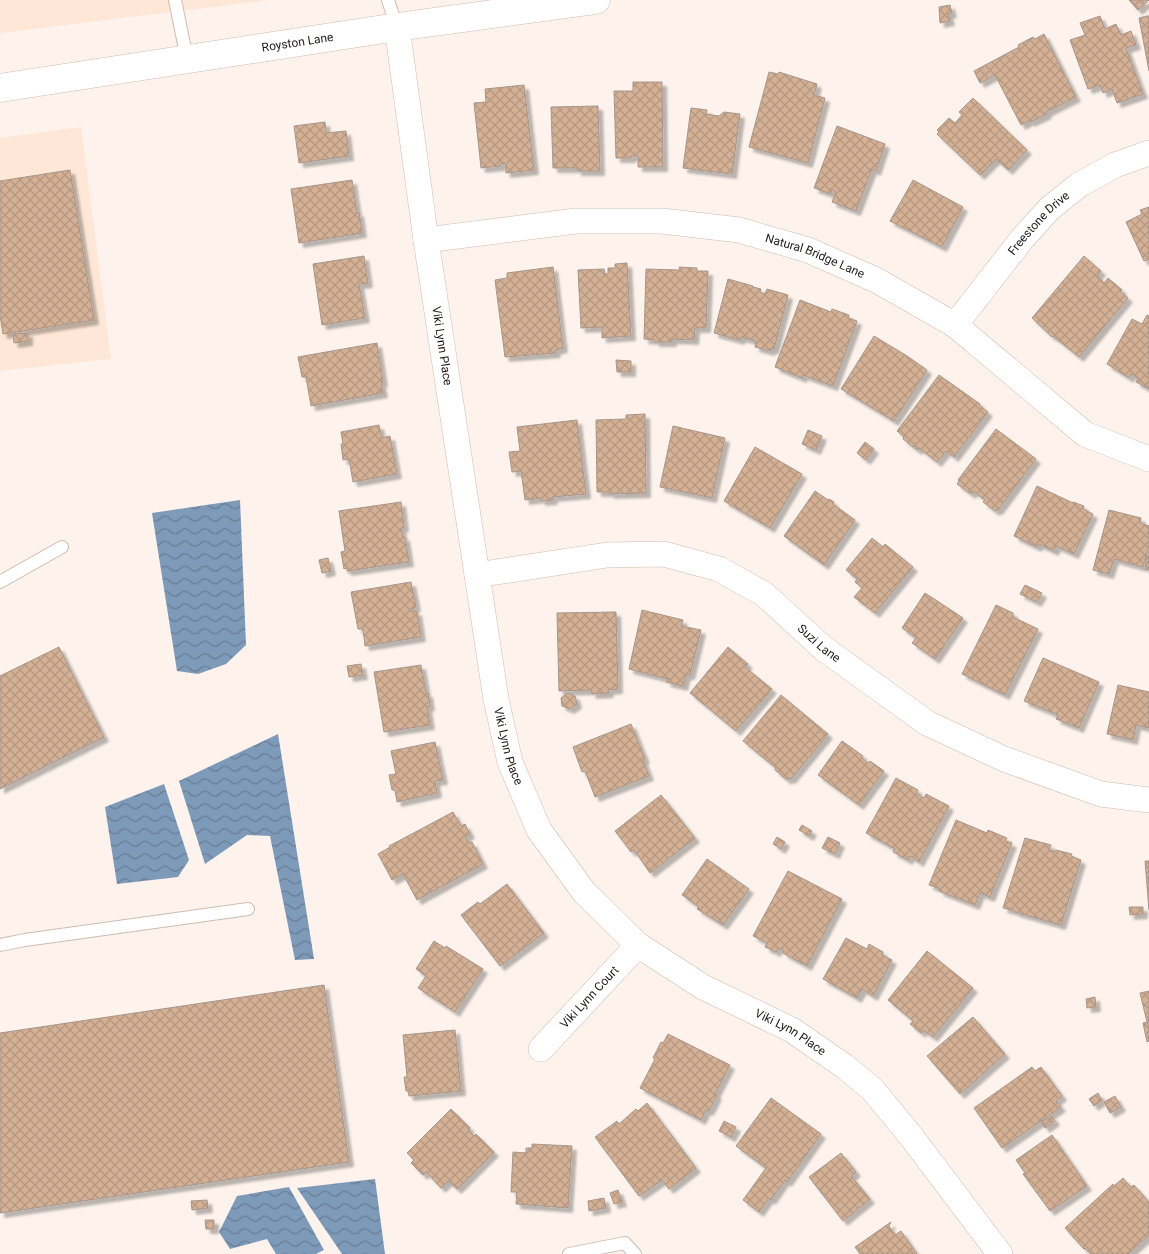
<svg xmlns="http://www.w3.org/2000/svg" width="1149" height="1254" viewBox="0 0 1149 1254" font-family="Roboto,sans-serif">
  <defs>
    <pattern id="water-waves" width="16" height="10" patternUnits="userSpaceOnUse" patternTransform="scale(1.25)"><rect width="16" height="10" fill="#7e9ab9"/><path d="M0 5q4-4 8 0t8 0" fill="none" stroke="#677d95"/></pattern>
    <pattern id="building-cross-hatch" width="8" height="8" patternUnits="userSpaceOnUse" patternTransform="scale(1.25)"><rect width="8" height="8" fill="#d4b095"/><path d="M0 0l8 8M0 8l8-8" fill="none" stroke="#b69780"/></pattern>
    <filter id="shadow"><feDropShadow dx="4.5" dy="4.5" stdDeviation="1" flood-color="#0004"/></filter>
  </defs>
  <rect width="100%" height="100%" fill="#fdf3ec"/>
  <path fill="#fee7d6" d="M0,0H270L0,33Z
    M81,127L111,359L0,371V138Z"/>
  <path fill="url(#water-waves)" d="M240,500L246,645L226,664L198,674L177,671L152,513Z
    M278,734L314,959L295,960L270,836L247,835L205,864L179,781Z
    M164,784L189,860L178,877L117,884L105,807Z
    M375,1179L385,1254H342L297,1188Z
    M289,1187L324,1250L316,1254H276L267,1239L230,1249L219,1232L237,1196Z"/>
  <path fill="url(#building-cross-hatch)" stroke="#a5968b" filter="url(#shadow)" d="M1129,0H1149L1138,10Z
    M950,5L952,13L948,14L950,21L940,23L939,7Z
    M1100,16L1105,29L1116,24L1121,35L1131,31L1136,45L1126,48L1143,94L1117,103L1112,89L1103,93L1100,85L1088,89L1070,40L1085,35L1080,23Z
    M1147,16H1149V71L1139,18Z
    M1044,34L1076,97L1046,112L1047,114L1030,122V120L1021,125L995,75L980,83L974,71L1019,47L1018,45L1033,37L1035,39Z
    M769,72L778,74L779,72L817,84L814,95L825,98L808,163L749,147Z
    M633,82H662L663,167H638V156H631V158H616L614,91H633Z
    M524,85L534,170L506,173L505,163L500,164V166L481,168L474,103L486,102L485,89Z
    M973,98L1027,150L1008,170L996,159L980,175L937,134L939,132L937,130L949,118L955,123L962,115L959,112Z
    M598,106L600,171H577V168H553L551,107Z
    M691,108L707,110L706,114L719,116L724,112L740,114L732,174L683,168Z
    M325,122L326,133L346,131L349,156L299,163L294,126Z
    M837,126L885,144L876,171L872,169L856,211L832,202L836,192L832,190L831,194L814,188Z
    M70,170L94,320L3,334L0,315V181Z
    M352,180L357,213L359,212L362,233L299,243L291,189Z
    M913,180L963,207L942,247L890,221Z
    M1149,207V259L1144,261L1126,222L1142,214L1140,210Z
    M364,256L368,283L359,284L365,318L322,325L313,264Z
    M1084,256L1101,271L1097,276L1104,283L1108,278L1122,290L1120,291L1128,298L1079,357L1053,336L1052,337L1032,318Z
    M627,263L631,336L602,338V327L581,328L578,270L604,269L605,274H608V268H615V264Z
    M553,267L563,348L555,350L556,353L505,357L495,280L507,278V273Z
    M679,267L697,268V271H708L706,328H695L694,340L672,339V342H655V340L644,339L646,269L680,270Z
    M728,279L753,286V287L761,289L760,292L765,294L767,289L788,295L774,349H771L770,351L755,347L756,341L741,337L740,340L714,333Z
    M800,300L831,312L832,309L849,315L848,318L857,321L833,386L803,375L802,378L775,367Z
    M1147,315L1149,316V389L1136,382L1138,378L1131,374L1129,378L1107,364L1132,319L1142,324Z
    M28,333V341L14,343L13,334Z
    M874,336L907,356L927,370L894,421L841,389Z
    M377,343L383,382L381,383L383,393L311,406L306,377H302L298,357Z
    M616,360L631,361V372H617Z
    M939,375L980,404L979,405L988,412L954,457L946,451L937,462L919,448L917,450L903,439L904,437L897,431Z
    M645,414L646,493L610,494L609,492H597L596,420L626,419V415Z
    M577,420L586,494L552,497L553,500L541,501V498L525,500L521,471L512,472L509,452L520,451L517,427Z
    M379,425L382,438L390,436L397,474L353,482L349,459L343,460L341,444H343L341,432Z
    M673,426L725,438L712,498L660,487Z
    M996,429L1036,459L998,510L997,509L995,511L983,502L985,500L973,491L971,494L957,484L959,481L958,480Z
    M808,430L822,436L816,450L802,444Z
    M865,442L874,449L866,460L857,453Z
    M755,447L802,474L770,528L724,501Z
    M1037,486L1073,503V502L1084,506L1083,509L1093,514L1074,554L1056,546L1054,551L1039,544L1037,547L1014,536Z
    M815,491L828,500L829,499L834,502L833,504L855,520L824,565L784,536Z
    M401,502L404,527L401,528L403,537H405L409,562L347,571V568L344,569L341,552L345,551L339,511Z
    M1109,510L1141,518L1140,523L1149,526V546L1143,567L1114,559L1109,574L1093,570Z
    M872,538L883,547L885,544L913,567L875,613L854,597L862,588L855,582L857,579L846,570Z
    M1147,556H1149V570L1145,569Z
    M328,558L331,571L322,573L319,560Z
    M411,582L416,607L413,608L414,612L417,611L421,637L365,646L363,629H358L351,592Z
    M1025,585L1042,593L1037,602L1020,594Z
    M925,593L963,618L935,659L912,643L916,638L902,628Z
    M996,605L1013,613V617L1038,629L1005,695L962,674Z
    M642,610L683,620L681,626L701,630L690,675H686L683,686L666,682L668,679L629,669Z
    M616,612L618,689L608,690L609,693L592,694L591,690L559,691L557,613Z
    M59,647L104,737L0,789V676Z
    M728,647L748,664L745,667L772,689L736,731L690,693Z
    M1043,658L1099,682L1079,728L1056,719L1058,715L1024,701Z
    M361,664L363,675L349,677L347,666Z
    M421,665L426,693H428L430,706L427,707L430,725L384,732L374,672Z
    M1118,685L1149,692V728L1136,725L1133,740L1107,734Z
    M568,693L575,696L577,704L570,709L562,706L561,698Z
    M781,695L828,734L791,779L788,778L787,780L775,770L776,768L743,741Z
    M631,724L645,759L643,760L649,776L595,797L585,771L582,772L573,747Z
    M842,741L863,756L862,758L868,763L870,761L884,771L859,805L818,775Z
    M435,742L443,780L435,781L437,793L397,802L395,790H392L389,775L396,774L391,751Z
    M896,778L918,790L916,793L924,798L926,794L949,806L919,862L910,856L908,860L893,852L895,849L866,833Z
    M661,795L695,838L650,873L634,850L631,852L615,831Z
    M453,812L461,826L465,824L470,834L465,837L469,843L472,842L483,864L417,900L403,874L392,880L378,854L390,847L389,846Z
    M956,820L987,833L988,830L1007,838L1005,841L1012,843L990,897L980,893L975,905L939,891L940,889L929,885Z
    M802,825L812,831L809,836L799,830Z
    M777,837L785,842L781,849L773,844Z
    M828,837L840,843L835,854L822,848Z
    M1025,838L1051,845L1049,850L1055,852L1056,850L1072,854L1071,856L1081,860L1061,925L1015,912V911L1003,908Z
    M707,859L749,889L723,925L697,909L699,907L682,895Z
    M1145,861H1149V910Z
    M788,871L842,899L807,966L783,953L784,951L778,948L776,952L765,947L767,943L753,936Z
    M507,884L544,933L500,966L461,915L478,902L480,904Z
    M1129,907H1143V914L1130,915Z
    M846,938L867,949L869,944L883,952L882,955L892,960L873,996L862,989L857,998L823,979Z
    M434,941L445,948L446,946L483,969L455,1012L418,988L426,976L416,969Z
    M927,951L973,988L933,1037L923,1030L921,1033L910,1024L913,1021L888,1000Z
    M324,985L349,1162L0,1213V1033Z
    M1149,991V1041L1147,1042L1143,1023L1147,1022L1140,993Z
    M1095,997L1096,1007L1087,1008L1086,999Z
    M973,1017L1005,1054L960,1094L927,1056Z
    M455,1030L461,1091L409,1096L408,1091H406L404,1077H407L403,1035Z
    M668,1034L730,1065L715,1094L717,1095L709,1111L706,1110L701,1120L640,1088L655,1059L653,1058L661,1042L663,1043Z
    M1032,1067L1035,1071L1041,1067L1062,1096L1056,1101L1061,1107L1002,1148L974,1108Z
    M1098,1093L1102,1100L1094,1106L1089,1099Z
    M1115,1096L1121,1107L1110,1113L1104,1102Z
    M771,1098L821,1134L787,1182L785,1180L771,1200L769,1198L759,1212L743,1200L766,1168L736,1146Z
    M647,1103L696,1168L669,1189L662,1180L639,1196L595,1137L617,1121L619,1124L636,1109L638,1111Z
    M451,1109L470,1128L468,1130L474,1136L476,1134L494,1152L457,1189L448,1181L441,1188L426,1172L423,1175L411,1163L414,1160L407,1153Z
    M1052,1116L1055,1121L1045,1128L1041,1122Z
    M724,1121L736,1127L731,1137L719,1131Z
    M1052,1135L1087,1186L1050,1211L1023,1174L1025,1173L1016,1160Z
    M532,1144L572,1146L568,1208L516,1204L517,1192H511L513,1152L526,1153V1148H532Z
    M841,1153L856,1172L851,1176L870,1199L843,1221L809,1177Z
    M1123,1178L1131,1187L1134,1185L1149,1202V1235L1128,1254H1091L1085,1248L1084,1249L1065,1228L1113,1184L1114,1186Z
    M618,1190L622,1202L614,1204L610,1193Z
    M604,1198L606,1208L589,1211L588,1201Z
    M207,1200L208,1208L192,1210L191,1201Z
    M205,1220H214V1229H206Z
    M891,1222L889,1226L895,1235L901,1231L917,1254H860L855,1247Z"/>
  <g fill="none" stroke-linecap="round" stroke-linejoin="round">
    <g stroke="#ccbcb0" stroke-width="14">
      <path id="service" d="M175,0L187,59
        M388,0L397,27
        M0,582L62,547
        M0,945L25,940L248,909
        M569,1254L625,1243L635,1254"/>
    </g>
    <g stroke="#ccbcb0" stroke-width="26">
      <g id="minor">
        <path id="s1" d="M397,27L426,240L496,699L510,762L539,830L584,892L638,945L703,987L792,1030L844,1066L872,1089L910,1135L1000,1254"/>
        <path id="s2" d="M426,240L576,221H662L739,230L808,250L876,280L955,325L1085,434L1149,459"/>
        <path id="s3" d="M955,325L1022,239L1049,209L1079,185L1115,165L1149,153"/>
        <path id="s4" d="M477,575L607,555L664,554L719,569L764,594L823,648L927,723L1004,759L1101,794L1149,800"/>
        <path id="s5" d="M541,1049L638,945"/>
      </g>
    </g>
    <g stroke="#ccbcb0" stroke-width="29">
      <g id="tertiary">
        <path id="s6" d="M0,88L397,27L596,0"/>
      </g>
    </g>
    <use href="#service" stroke="#fff" stroke-width="12"/>
    <use href="#minor" stroke="#fff" stroke-width="25"/>
    <use href="#tertiary" stroke="#fff" stroke-width="28"/>
  </g>
  <g text-anchor="middle" stroke-width="5" stroke-linejoin="round" paint-order="stroke">
    <g font-size="12" fill="#211b17" stroke="#fdf3ec">
      <text dy="4" stroke="none"><textPath href="#s6" startOffset="301">Royston Lane</textPath></text>
      <text dy="4" stroke="none"><textPath href="#s3" startOffset="132">Freestone Drive</textPath></text>
      <text dy="4" stroke="none"><textPath href="#s2" startOffset="395">Natural Bridge Lane</textPath></text>
      <text dy="4" stroke="none"><textPath href="#s1" startOffset="322">Viki Lynn Place</textPath></text>
      <text dy="4" stroke="none"><textPath href="#s4" startOffset="371">Suzi Lane</textPath></text>
      <text dy="4" stroke="none"><textPath href="#s1" startOffset="728">Viki Lynn Place</textPath></text>
      <text dy="4" stroke="none"><textPath href="#s5" startOffset="71">Viki Lynn Court</textPath></text>
      <text dy="4" stroke="none"><textPath href="#s1" startOffset="1146">Viki Lynn Place</textPath></text>
    </g>
  </g>
</svg>
